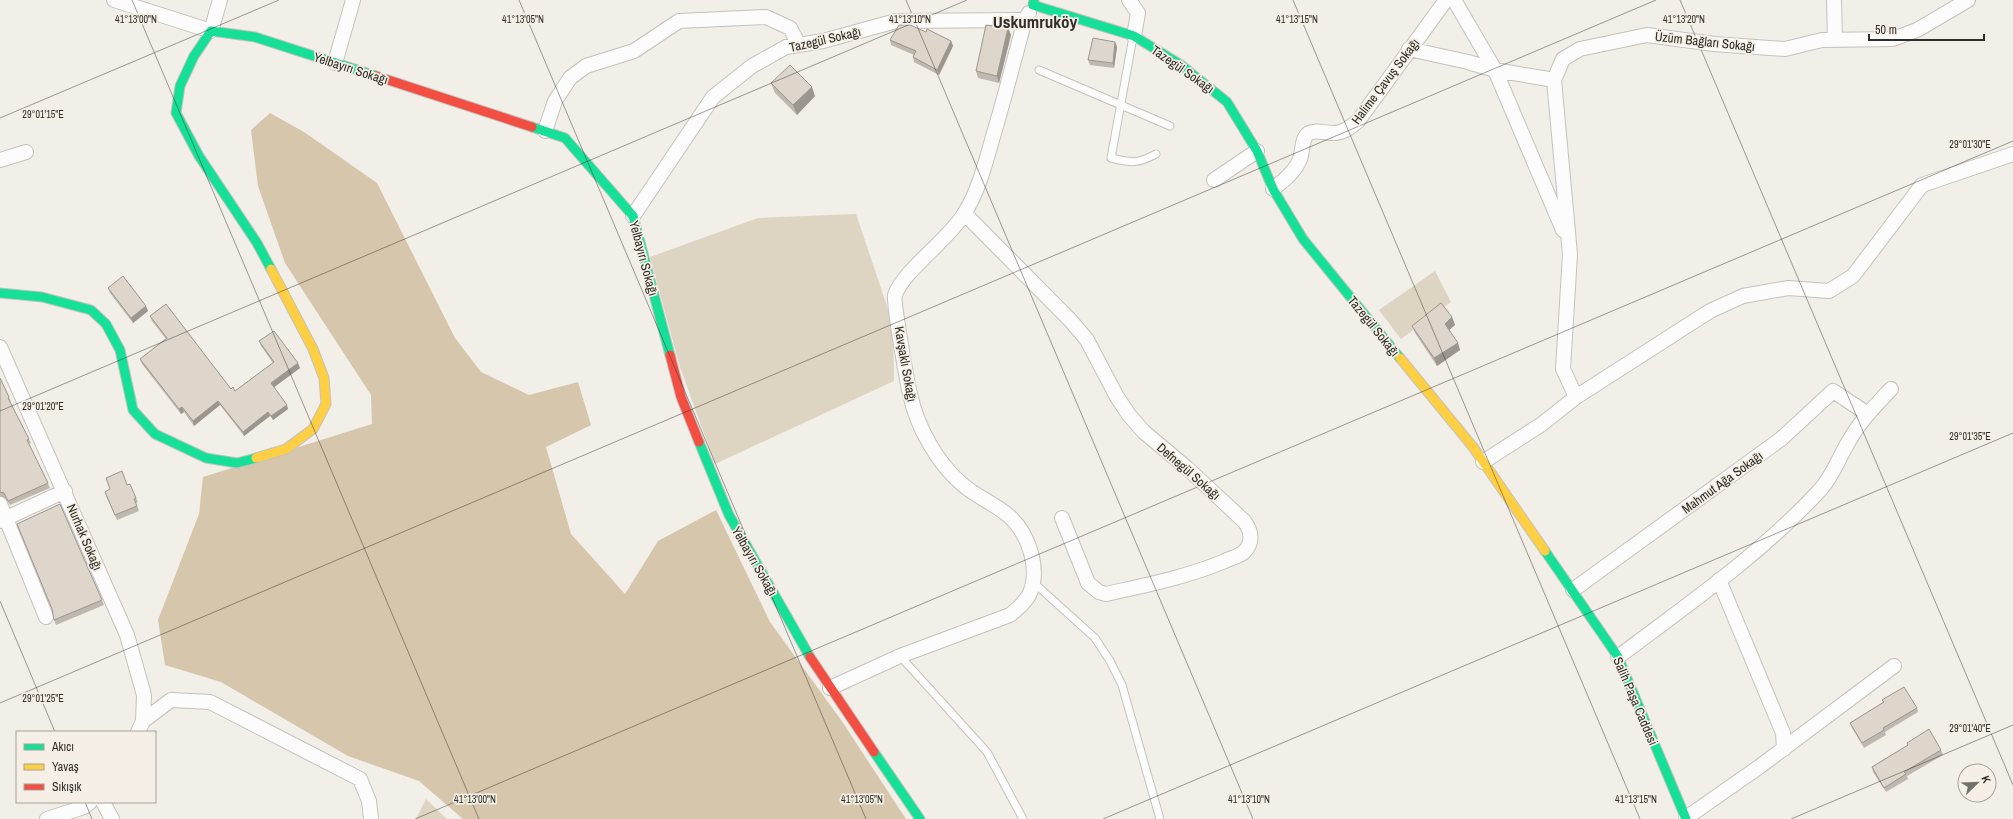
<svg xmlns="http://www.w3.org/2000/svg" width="2013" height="819" viewBox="0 0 2013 819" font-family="'Archivo Narrow',sans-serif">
  <rect width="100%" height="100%" fill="#f2eee8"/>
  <path fill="#ded4c2" d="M856,214L893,324L894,381L715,464L680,367L650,257L758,218Z
    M1435,271L1451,302L1401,339L1379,310Z
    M426,799L447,819H416Z"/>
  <path fill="#d5c6ac" d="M270,113L304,132L377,183L455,338L481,372L529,395L578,382L591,425L546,447L571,534L625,594L658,541L716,510L770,622L841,720L906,819H463L419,781L348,756L221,682L165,665L158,620L199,514L203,477L372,424L371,395L285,263L258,186L251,130Z"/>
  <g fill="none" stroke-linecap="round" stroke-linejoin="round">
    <g stroke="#c5c2be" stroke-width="9">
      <path id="lane" d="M1133,37L1111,158C1132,163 1137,164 1156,154
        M1039,70L1170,126
        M1033,582L1095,638L1110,661L1122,685L1160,819
        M900,656L987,752L1023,819"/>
    </g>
    <g stroke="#c5c2be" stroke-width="16">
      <path id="street" d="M114,0L211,31L220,0
        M1129,0L1138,13L1134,36
        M1454,0L1495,70L1563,230
        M1834,0L1835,39
        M1409,49L1468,62L1495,70L1554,80
        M335,63L353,0
        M545,131L555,101L570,78L586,66L634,51L679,21L766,17L790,28L799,45
        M0,160L26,152
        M1214,180L1257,151
        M1273,189C1283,181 1295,172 1300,159C1303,152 1301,138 1309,133C1316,129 1328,134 1336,133C1345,132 1352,126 1358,121L1446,0
        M965,214L1071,321L1087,340L1117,397L1129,415L1144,432L1187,468L1244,521C1251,530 1254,542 1244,552C1240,556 1231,558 1225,561C1187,577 1146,585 1106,594L1099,592L1088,583L1062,518
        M633,216L713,97L752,66L786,47L823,41L896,21L1025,20L1029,13
        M0,347L127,635L144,695L143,721L138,732
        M1576,397L1563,369L1570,254L1554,80L1563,59L1580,49L1647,35L1714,44L1785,49L1822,40L1893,39L1917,30L1968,0
        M1483,462L1542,424L1576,397L1710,311L1743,296L1788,288L1829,291L1853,276L1922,185L2013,154
        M0,504L46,617
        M0,521L65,491
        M1719,580L1783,733L1784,749
        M1573,590L1781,439L1833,391L1868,414
        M1618,657C1687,605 1761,554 1820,490C1833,476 1839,457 1849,441C1860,421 1876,405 1891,389
        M830,688L900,656L1010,615C1017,609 1024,604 1029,595C1041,570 1029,534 1009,516C995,504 977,497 963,485C937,463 917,427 910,394C907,381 893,302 895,295C903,271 949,239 964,214C978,192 985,165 992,140C1004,100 1014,60 1025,20
        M143,721L171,700L210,702L360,779L369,801L371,819
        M103,802L112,819
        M1686,818L1759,767L1894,666
        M47,819L84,807L90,802"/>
    </g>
    <g stroke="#c5c2be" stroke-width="11">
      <path id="fast" d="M1034,0L1033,5L1134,36L1181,65L1227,102L1257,151L1273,189L1303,239L1400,358
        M532,127L565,138L633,216L670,355
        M271,269L257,243L199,156L176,113L180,86L194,56L211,31L255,37L376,76
        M0,293L42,297L91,310L106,324L120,350L133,410L155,434L206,458L237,463L256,458
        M699,442L729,515L810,657
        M1545,551L1618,657L1686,819
        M874,752L920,819"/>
    </g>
    <g stroke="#c5c2be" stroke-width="11">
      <path id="slow" d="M1400,358L1473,447L1545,551
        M256,458L286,449L313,429L326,404L324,378L313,349L271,269"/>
    </g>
    <g stroke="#c5c2be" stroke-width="11">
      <path id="jam" d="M376,76L532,127
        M670,355L681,397L699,442
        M810,657L874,752"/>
    </g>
    <use href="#lane" stroke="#fdfcfc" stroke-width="7"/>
    <use href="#street" stroke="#fdfcfc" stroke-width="14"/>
    <use href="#fast" stroke="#16e098" stroke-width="9"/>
    <use href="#slow" stroke="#ffcf43" stroke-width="9"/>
    <use href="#jam" stroke="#f24e42" stroke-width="9"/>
  </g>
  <path fill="#bfb8af" d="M1008,28L1011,35L999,83L978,78L976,71Z
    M926,32L951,41L953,46L939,75L914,62L913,57L914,55L891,45L890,40Z
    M1115,42L1117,47L1114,68L1090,65L1088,60Z
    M771,83L815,96L797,115L775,93Z
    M108,288L148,311L133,323L110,293Z
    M150,316L231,389L235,391L273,363L261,346L259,341L300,368L274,387L288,409L273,420L270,416L244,436L220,405L194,426L184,412L181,414L142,364L140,359L166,339L152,321Z
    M1452,317L1455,325L1449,330L1458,343L1460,350L1437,366L1415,333L1412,326Z
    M0,378L9,397L11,402H10L29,439L31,443L29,444L50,488L10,505L5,498L0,496Z
    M127,485L136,498L138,502L136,503L139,511L117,520L106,496Z
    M102,600L104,605L56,625L54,620Z
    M1882,700L1917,708L1918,712L1885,732L1886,735L1864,748L1852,728L1850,723L1883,703Z
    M1907,743L1941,750L1943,755L1907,776L1908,779L1886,792L1873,772L1872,767L1908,745Z"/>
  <path fill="#9b968e" d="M1008,28L1011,35L999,83L997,76Z
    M951,41L953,46L939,75L937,70Z
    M1115,42L1117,47L1114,68L1113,63Z
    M812,87L815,96L797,115L793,105Z
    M146,306L148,311L133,323L131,318Z
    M1452,317L1455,325L1448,331L1445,324Z
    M1458,343L1460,350L1437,366L1434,358Z
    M298,363L300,368L273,388L271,383Z
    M218,401L220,405L194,426L193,421Z
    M287,405L288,409L273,420L271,416Z
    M182,407L184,412L181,414L179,409Z
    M268,412L270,416L244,436L243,432Z"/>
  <path fill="#ded6cb" stroke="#9b968e" d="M899,25H910L926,32L927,29L951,41L937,70L913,57L916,51L890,40Z
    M986,25L1008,28L997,76L976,71Z
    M1093,38L1115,42L1113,63L1088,60Z
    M790,65L812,87L793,105L771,83Z
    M123,276L146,306L131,318L108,288Z
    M1441,303L1452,317L1445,324L1458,343L1434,358L1412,326Z
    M166,304L231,389L233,387L235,391L274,362L259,341L274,331L298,363L271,383L287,405L271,416L268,412L243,432L218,401L193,421L182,407L179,409L140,359L167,338L150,316Z
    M0,378L9,397L8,398L29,439L27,440L48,483L8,501L4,493L0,492Z
    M122,471L127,485L130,484L136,498L134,499L137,506L115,515L105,492L110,489L106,478Z
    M60,504L102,600L54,620L52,609L17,524Z
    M1904,687L1917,708L1883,728L1884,730L1862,743L1850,723L1884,702L1882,700Z
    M1929,729L1941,750L1904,772L1906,774L1884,788L1872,767L1908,745L1907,743Z"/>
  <path fill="none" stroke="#2f2d29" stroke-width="1" stroke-opacity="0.45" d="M132,0L479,819M519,0L866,819M906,0L1253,819M1293,0L1640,819M1680,0L2013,785M0,118L279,0M0,411L967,0M0,601L55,732M0,703L1656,0M85,802L92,819M415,819L2013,141M1103,819L2013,433M1791,819L2013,725"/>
  <g text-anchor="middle" stroke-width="3.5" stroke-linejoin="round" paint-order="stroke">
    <g font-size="13" fill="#2f2d29" stroke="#f5efe5">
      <text transform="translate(825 39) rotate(-13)" y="5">Tazegül Sokağı</text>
      <text transform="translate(1705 41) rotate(6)" y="5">Üzüm Bağları Sokağı</text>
      <text transform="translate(351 68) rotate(18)" y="5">Yelbayırı Sokağı</text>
      <text transform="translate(1183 69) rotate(35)" y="5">Tazegül Sokağı</text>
      <text transform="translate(1385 81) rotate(-53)" y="5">Halime Çavuş Sokağı</text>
      <text transform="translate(644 258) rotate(75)" y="5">Yelbayırı Sokağı</text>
      <text transform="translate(1374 326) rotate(51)" y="5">Tazegül Sokağı</text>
      <text transform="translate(906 364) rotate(80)" y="5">Kavşaklı Sokağı</text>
      <text transform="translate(1189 471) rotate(41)" y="5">Defnegül Sokağı</text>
      <text transform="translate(1722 482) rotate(-36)" y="5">Mahmut Ağa Sokağı</text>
      <text transform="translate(85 537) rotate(67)" y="5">Nurhak Sokağı</text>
      <text transform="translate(755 561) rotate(60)" y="5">Yelbayırı Sokağı</text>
      <text transform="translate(1636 701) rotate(67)" y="5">Salih Paşa Caddesi</text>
    </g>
    <g font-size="17" font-weight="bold" fill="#2f2d29" stroke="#f5efe5">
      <text x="1035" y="28">Uskumruköy</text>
    </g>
  </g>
  <g font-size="10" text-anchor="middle" fill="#2f2d29" stroke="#f5efe5" stroke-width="3.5" stroke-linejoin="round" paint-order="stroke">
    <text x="136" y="23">41°13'00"N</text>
    <text x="910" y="23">41°13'10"N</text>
    <text x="1684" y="23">41°13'20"N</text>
    <text x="523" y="23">41°13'05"N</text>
    <text x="1297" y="23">41°13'15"N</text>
    <text x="43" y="118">29°01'15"E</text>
    <text x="1970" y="148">29°01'30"E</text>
    <text x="43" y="410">29°01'20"E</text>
    <text x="1970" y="440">29°01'35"E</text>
    <text x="43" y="702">29°01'25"E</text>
    <text x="1970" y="732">29°01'40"E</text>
    <text x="475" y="803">41°13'00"N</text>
    <text x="862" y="803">41°13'05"N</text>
    <text x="1249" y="803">41°13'10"N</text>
    <text x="1636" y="803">41°13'15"N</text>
  </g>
  <rect x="16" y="731" width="140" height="72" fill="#f5efe5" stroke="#a6a19a"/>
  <rect x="24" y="744" width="20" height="6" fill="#16e098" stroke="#a6a19a"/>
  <text x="52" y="751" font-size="12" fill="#2f2d29">Akıcı</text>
  <rect x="24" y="764" width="20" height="6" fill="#ffcf43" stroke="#a6a19a"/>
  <text x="52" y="771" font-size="12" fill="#2f2d29">Yavaş</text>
  <rect x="24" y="784" width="20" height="6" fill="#f24e42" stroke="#a6a19a"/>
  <text x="52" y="791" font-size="12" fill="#2f2d29">Sıkışık</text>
  <g transform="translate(1977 783) rotate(67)"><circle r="19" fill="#f5efe5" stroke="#a6a19a"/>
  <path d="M0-3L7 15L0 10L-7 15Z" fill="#73716c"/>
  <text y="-6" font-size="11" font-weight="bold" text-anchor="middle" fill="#2f2d29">K</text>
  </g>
  <path d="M1869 34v6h115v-6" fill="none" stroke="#2f2d29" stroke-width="2"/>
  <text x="1875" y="34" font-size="12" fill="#2f2d29" stroke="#f5efe5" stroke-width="3" paint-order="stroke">50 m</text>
</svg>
